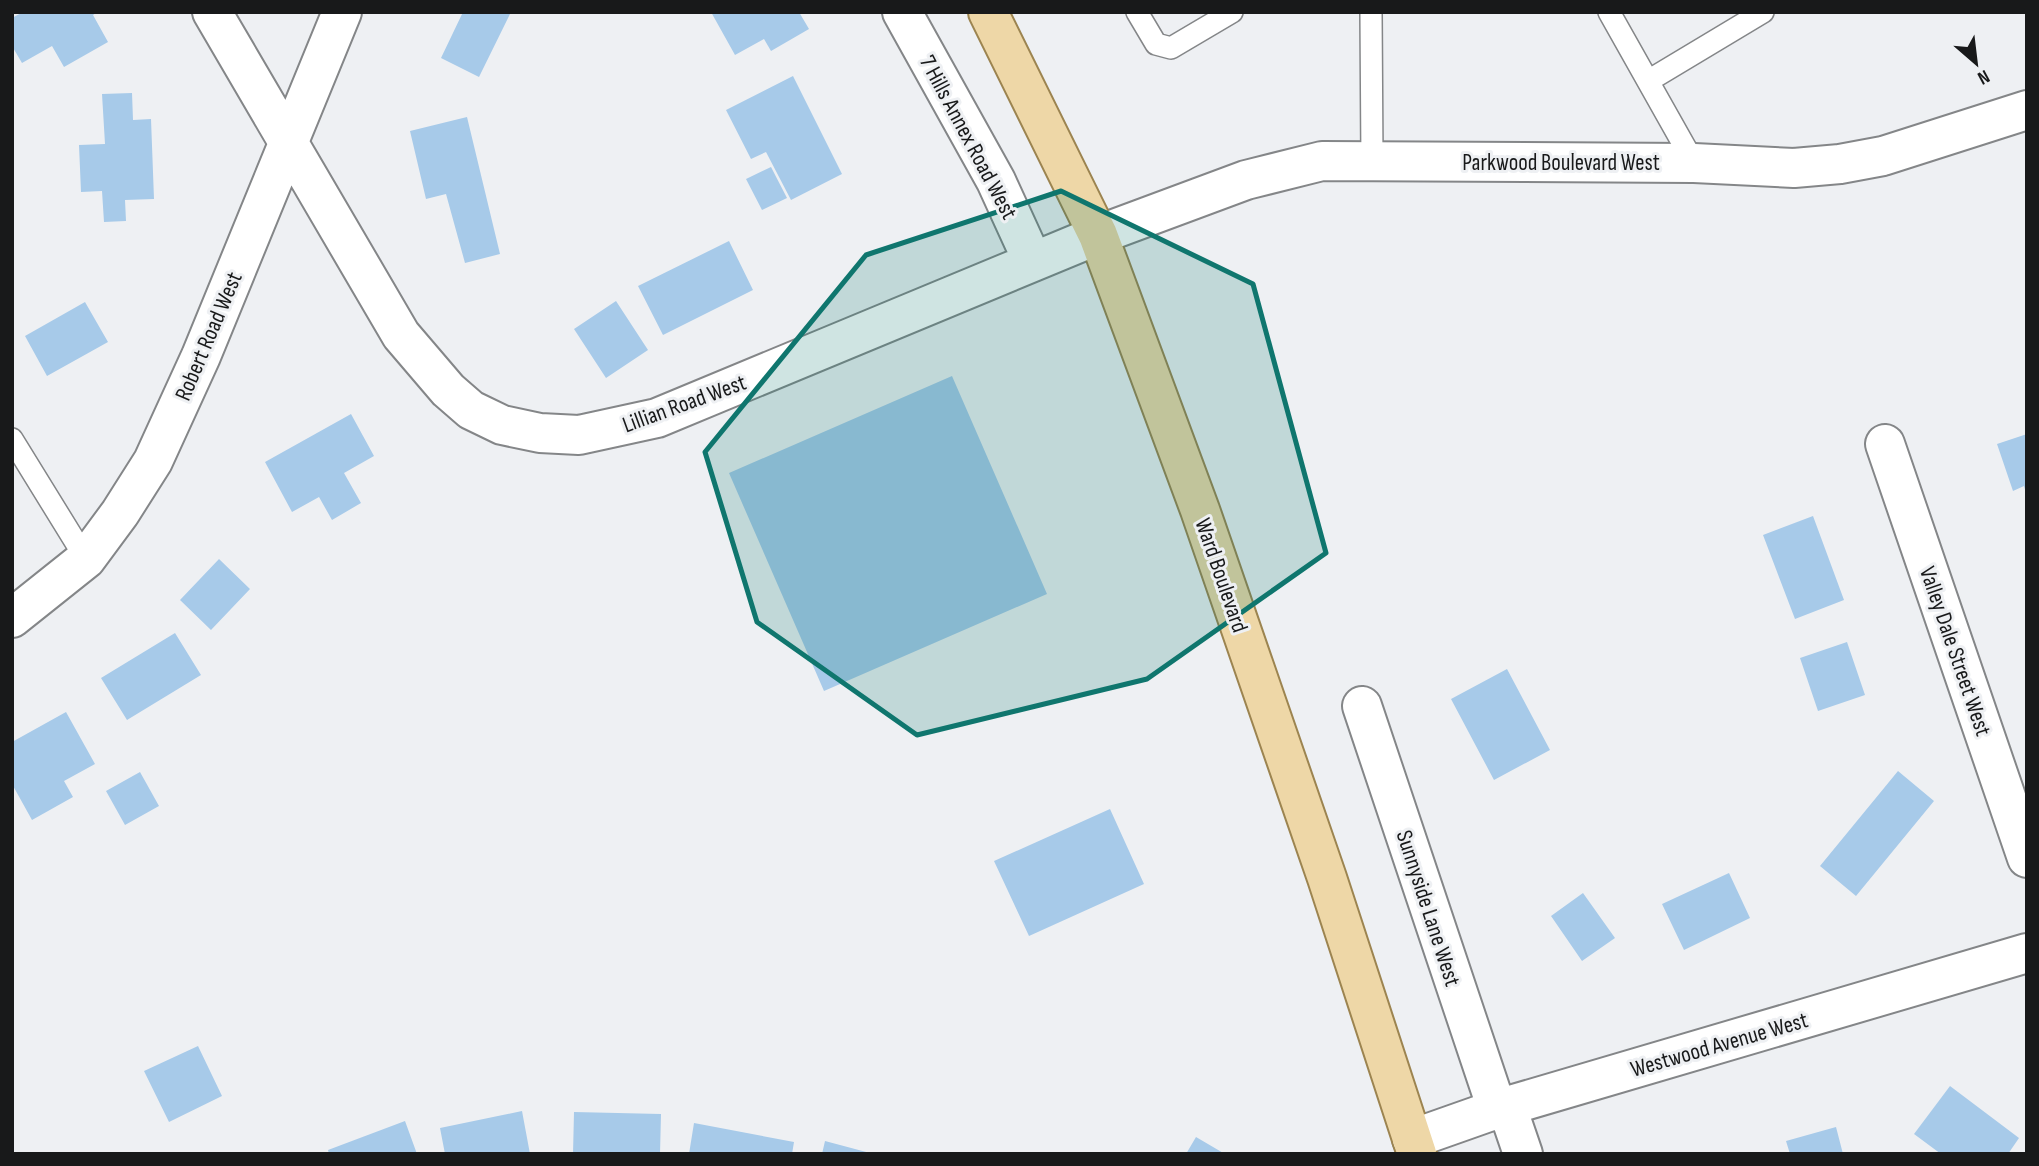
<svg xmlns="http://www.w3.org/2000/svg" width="2039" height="1166" viewBox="0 0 2039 1166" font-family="'Sofia Sans Condensed',sans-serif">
  <rect width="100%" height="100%" fill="#eef0f3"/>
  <path fill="#a7cae9" d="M23,12H97L93,15L108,42L64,67L52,46L22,63L12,46V18Z
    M463,12H511L479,77L441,58Z
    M711,12H799L809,29L771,51L764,39L735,55Z
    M793,76L842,174L791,200L766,152L751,159L726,110Z
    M132,93L133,120L151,119L154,199L125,200L126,221L104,222L102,191L81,192L79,145L105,144L102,94Z
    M467,117L500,254L465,263L446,194L426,199L410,131Z
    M771,167L787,198L762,210L746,179Z
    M729,241L753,290L663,335L638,286Z
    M616,301L648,350L606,378L574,329Z
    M85,302L108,342L47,376L25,336Z
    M952,376L1047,594L824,691L729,473Z
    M351,414L374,456L344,473L361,503L332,520L319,497L292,512L265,462Z
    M2027,434V493H2026L2024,486L2013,491L1997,444Z
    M1813,516L1844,600L1795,619L1763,535Z
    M219,559L250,589L211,630L180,600Z
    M175,633L201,675L127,720L101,678Z
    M1847,642L1865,695L1818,711L1800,658Z
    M1507,669L1550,750L1494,780L1451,699Z
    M66,712L95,764L64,781L73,797L32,820L12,784V742Z
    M1898,771L1934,801L1856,896L1820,866Z
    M140,772L159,806L125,825L106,791Z
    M1110,809L1144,884L1029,936L994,861Z
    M1729,873L1750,918L1684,950L1662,904Z
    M1583,893L1615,938L1582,961L1551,916Z
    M198,1046L222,1096L169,1122L144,1071Z
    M1950,1086L2019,1138L2008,1154H1941L1914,1134Z
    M522,1111L530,1154H445L440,1128Z
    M574,1112L661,1114L660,1154H573Z
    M405,1121L417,1154H329L328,1150Z
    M694,1123L794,1142L792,1154H689Z
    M1836,1127L1843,1154H1790L1786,1141Z
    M1196,1137L1225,1154H1186Z
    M825,1141L870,1153L869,1154H822Z"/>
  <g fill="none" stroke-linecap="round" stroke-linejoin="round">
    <g stroke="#848688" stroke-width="24">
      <path id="lane" d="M1137,12L1156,44L1171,48L1232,12
        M1371,12L1372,162
        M1609,12L1694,163
        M1648,81L1763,12
        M12,439L86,559"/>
    </g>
    <g stroke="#848688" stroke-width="42">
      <path id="street" d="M212,12L401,335L448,390L471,410L502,425L540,433L579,435L657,418L1098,235L1246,180L1322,161L1694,163L1794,168L1840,164L1883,156L2027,110
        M902,12L996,181L1033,262
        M1885,444L2027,858
        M12,618L86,559L120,513L153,461L201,356L342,12
        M1362,706L1497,1109
        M1507,1107L1523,1154
        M1412,1139L1497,1109L2027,953"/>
    </g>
    <g stroke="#9c8450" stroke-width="42">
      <path id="primary" d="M988,12L1098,235L1200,510L1327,878L1417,1154"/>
    </g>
    <use href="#lane" stroke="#fff" stroke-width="21"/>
    <use href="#street" stroke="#fff" stroke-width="38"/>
    <use href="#primary" stroke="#eed7a7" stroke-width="38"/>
  </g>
  <path fill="#0f766e" fill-opacity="0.2" stroke="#0f766e" stroke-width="5" stroke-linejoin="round" d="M1061,191L1253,284L1326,553L1147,679L917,735L757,622L705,452L866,255Z"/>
  <g text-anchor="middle" stroke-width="6" stroke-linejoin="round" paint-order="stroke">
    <g font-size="23" fill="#18191a" stroke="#eef0f3">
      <text transform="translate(969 137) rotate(62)" y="8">7 Hills Annex Road West</text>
      <text x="1561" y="170">Parkwood Boulevard West</text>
      <text transform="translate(208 336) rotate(-67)" y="8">Robert Road West</text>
      <text transform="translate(684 403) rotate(-20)" y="8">Lillian Road West</text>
      <text transform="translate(1222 575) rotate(71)" y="8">Ward Boulevard</text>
      <text transform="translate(1956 651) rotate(71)" y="8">Valley Dale Street West</text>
      <text transform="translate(1429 908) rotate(72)" y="8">Sunnyside Lane West</text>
      <text transform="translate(1719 1044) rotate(-16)" y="8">Westwood Avenue West</text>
    </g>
  </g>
  <rect width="2039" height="1166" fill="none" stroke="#18191a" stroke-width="28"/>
  <g transform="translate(1976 63) rotate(152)" stroke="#eef0f3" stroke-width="5" paint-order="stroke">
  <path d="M0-5L12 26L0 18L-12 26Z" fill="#18191a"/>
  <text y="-10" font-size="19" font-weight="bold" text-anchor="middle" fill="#18191a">N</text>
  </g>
</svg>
